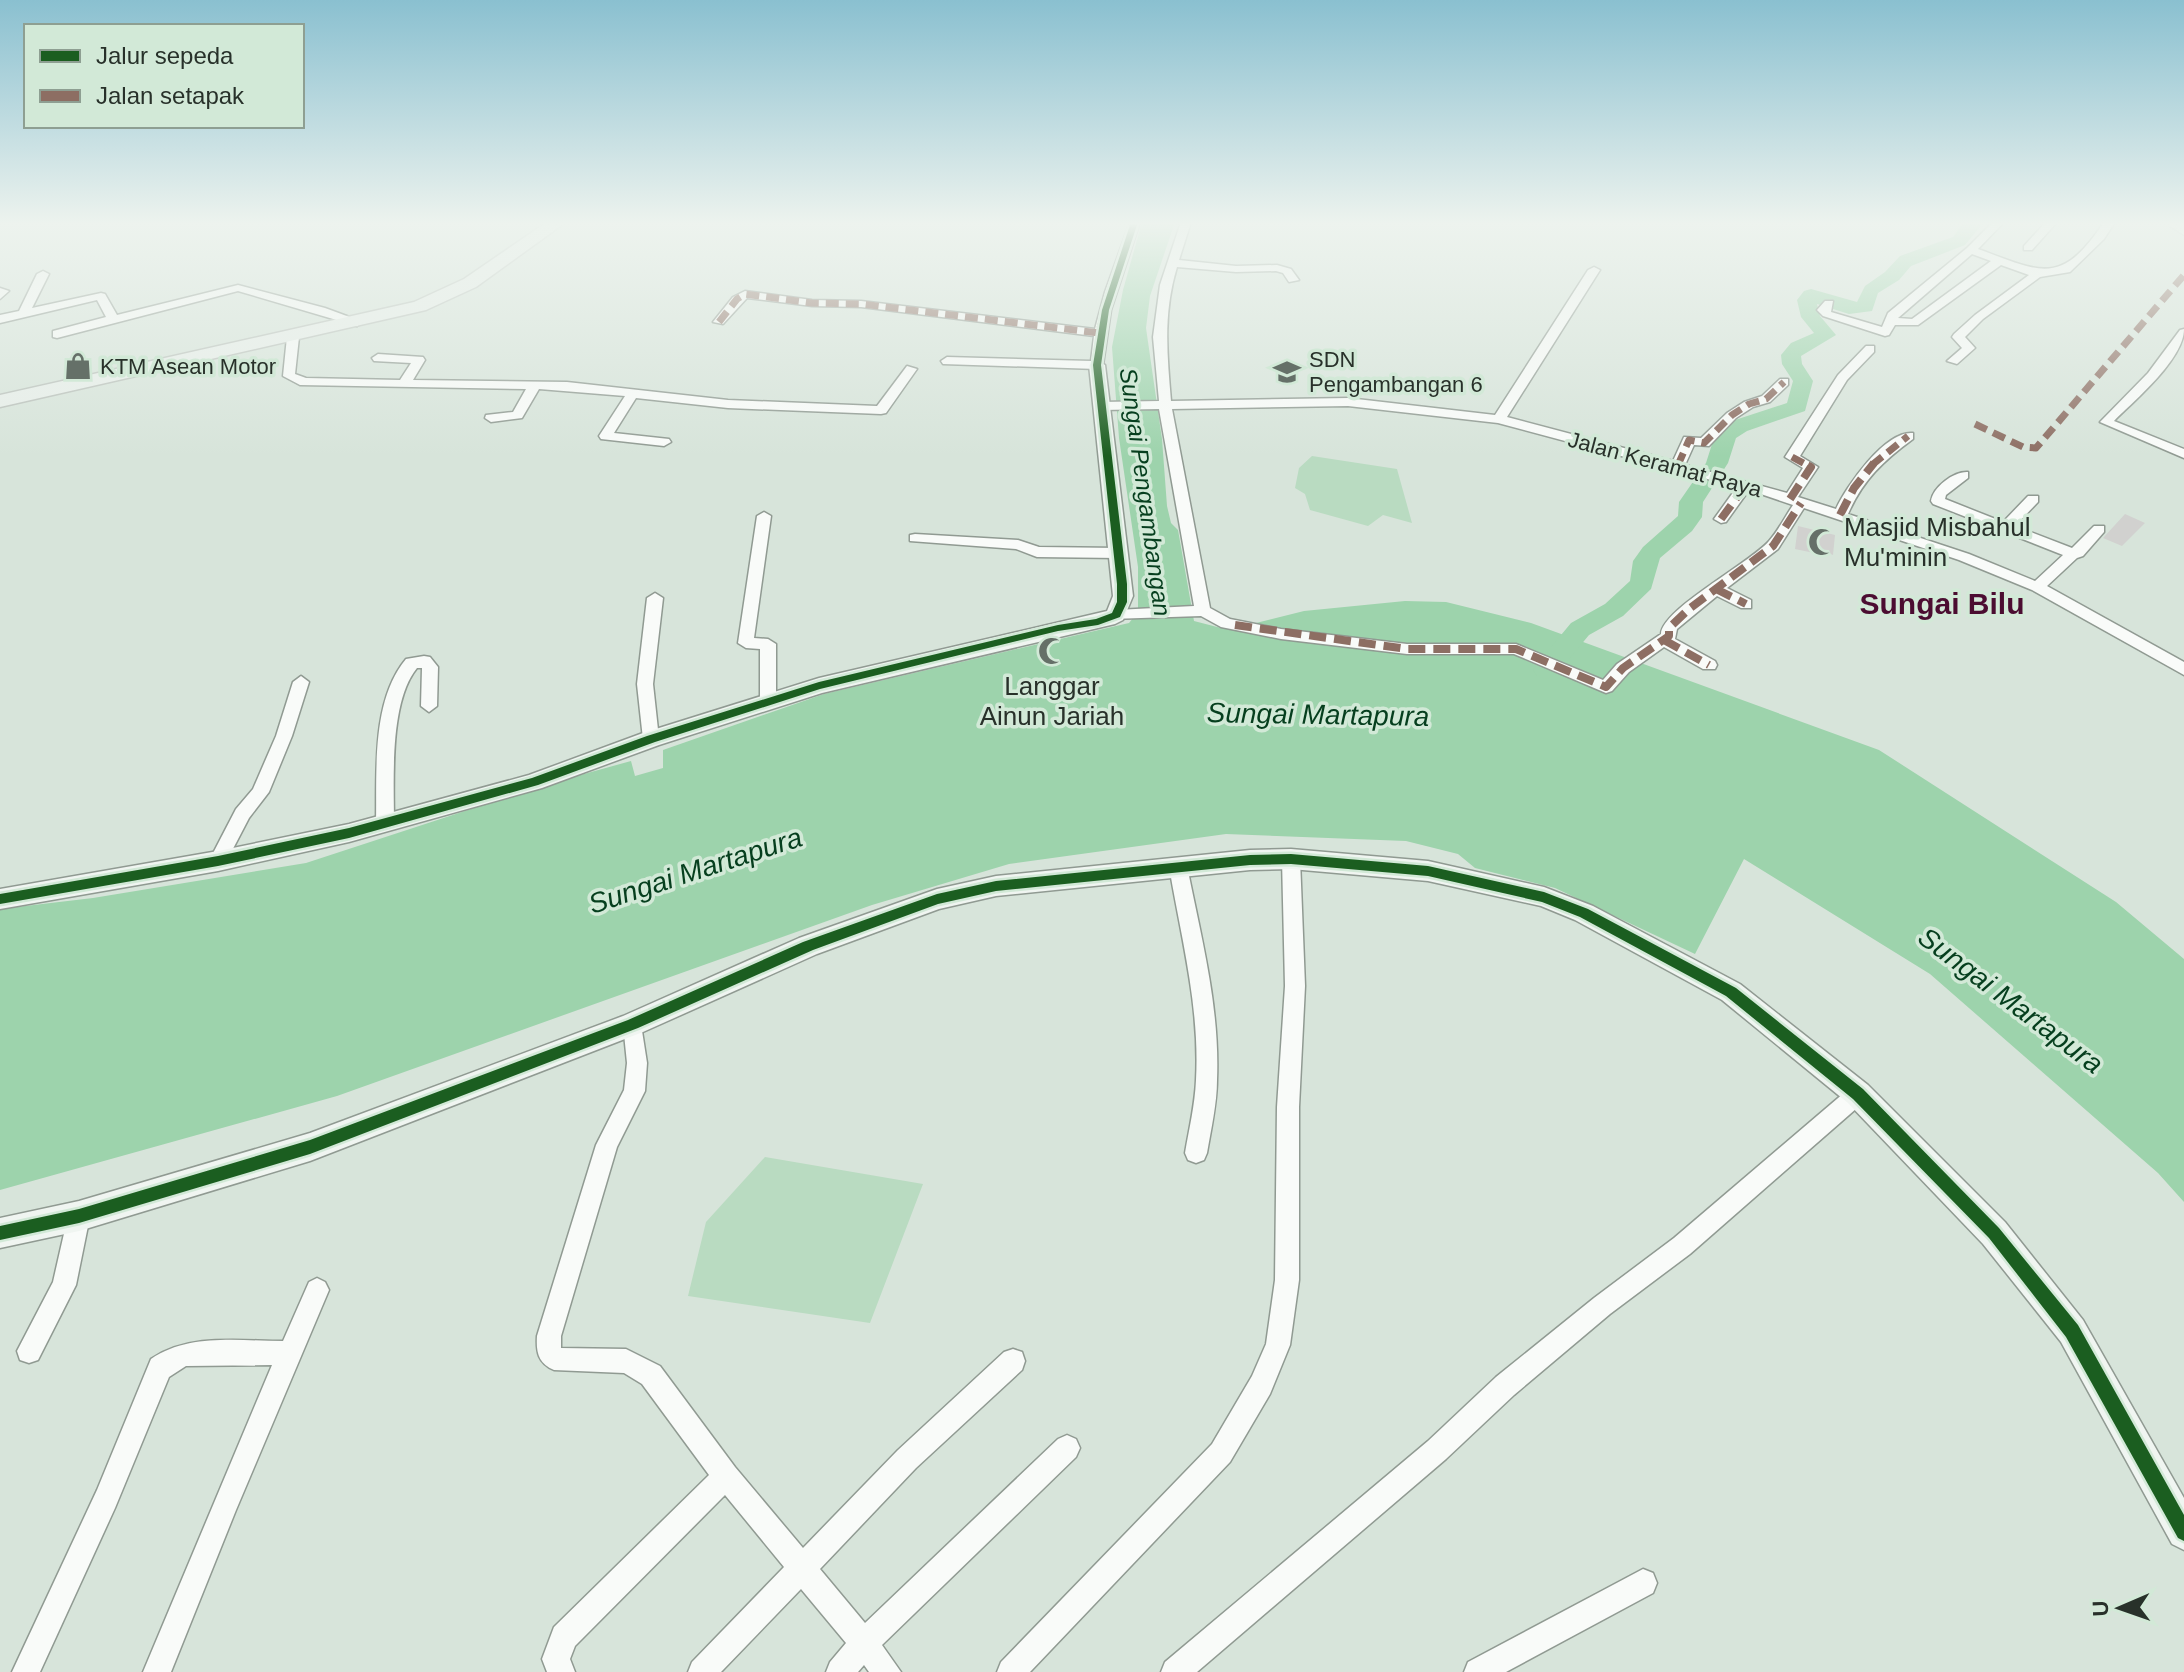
<svg xmlns="http://www.w3.org/2000/svg" width="2184" height="1672" viewBox="0 0 2184 1672" font-family="Arial,sans-serif">
  <rect width="100%" height="100%" fill="#d7e4da"/>
  <path fill="#b9dbc1" d="M1312,456L1397,469L1412,523L1383,515L1368,526L1310,510L1305,494L1295,488L1299,468Z
    M765,1157L923,1184L870,1323L688,1296L706,1222Z"/>
  <path fill="#9dd3ac" d="M1142,222H1175L1150,296L1146,328L1162,439L1167,506L1171,523L1178,530L1194,621L1221,628L1240,627L1304,611L1405,601L1446,602L1531,623L1879,750L2116,902L2184,959V1202L2158,1173L1930,974L1744,859L1695,954L1555,888L1475,868L1458,854L1406,841L1226,834L1009,864L872,905L337,1096L0,1190V909L93,898L306,863L544,785L631,761L635,776L663,768V750L824,694L1129,623L1138,612V567L1119,438L1112,347L1123,290Z"/>
  <g fill="none" stroke-linecap="round" stroke-linejoin="round">
    <path fill="#9dd3ac" fill-rule="evenodd" d="M1964,222H1984L1965,245L1911,266L1899,280L1878,293L1872,311L1849,314L1817,304L1820,316L1836,335L1801,356L1802,364L1813,381L1805,411L1747,431L1736,438L1728,463L1703,502L1702,517L1692,531L1660,558L1651,589L1623,616L1589,635L1555,676L1546,679L1537,676L1533,670L1537,664L1571,623L1605,604L1630,581L1633,561L1643,547L1678,516L1679,502L1706,463L1713,441L1720,429L1732,421L1787,403L1793,381L1782,364L1781,355L1791,343L1814,333L1801,317L1797,300L1804,291L1811,289L1857,302L1865,286L1885,272L1900,256L1953,237Z"/>
  </g>
  <path fill="#d1d1cf" d="M2125,514L2145,523L2122,546L2103,538Z
    M1798,526L1835,535L1833,555L1828,553V556L1795,549Z"/>
  <g fill="none" stroke-linecap="round" stroke-linejoin="round">
    <g stroke="#909a92" stroke-width="3">
      <path id="street" d="M1130,222H1140L1111,310L1103,365L1097,369L943,364L941,361L947,357L1091,361L1094,336L861,307L812,306L747,298L723,324L713,322L733,297L745,291L812,300L861,301L1095,329L1105,292Z
        M1181,222H1191L1179,260L1236,266L1277,265L1291,269L1299,280L1289,282L1283,273L1276,271L1236,272L1177,267C1163,313 1167,353 1171,401L1348,398L1495,415L1588,270L1594,267L1600,270L1507,417L1673,461L1684,437L1701,438L1727,413L1744,402L1762,396L1780,379H1788V385L1770,402L1753,407L1736,418L1709,446L1694,445L1685,465L1787,493L1803,468L1785,457L1838,375L1866,346H1874V352L1847,380L1800,456L1818,467L1798,497L1836,509C1846,487 1885,430 1913,433V439C1883,461 1863,480 1848,514L1969,554L2035,581L2063,555L1933,504L1931,501C1933,487 1954,471 1968,472V478L1946,495L1945,499L2003,522L2028,496H2038V502L2015,526L2072,548L2094,526H2104V532L2083,556L2077,558L2047,586L2184,662V675L2032,590L1959,560L1804,508L1778,549L1727,588L1751,600V608H1741L1717,596L1677,629L1675,639L1715,661L1717,665L1715,669H1703L1664,647L1629,672L1612,691L1606,693L1514,654H1407L1281,639L1221,627L1201,616L1111,619L1108,615L1116,610L1194,606L1159,409L1101,410L1095,406L1101,402L1159,401L1153,337L1160,285ZM1348,406L1498,423L1737,487L1714,519L1721,523L1726,522L1749,490L1793,505C1785,517 1778,531 1769,541C1750,563 1662,609 1661,634L1617,664L1603,680L1516,644H1407L1281,629L1230,619L1210,608L1172,409Z
        M1993,222H2004L1978,249C2041,272 2061,287 2104,222H2115L2104,239L2070,272L2040,277L1983,319L1965,337L1975,348L1957,364L1947,361L1962,348L1952,337L1954,334L1975,315L2029,275L2001,265L1918,325H1895L1889,335L1885,336L1823,316L1817,310L1825,301H1833L1831,312L1882,327L1888,313L1967,248ZM1972,254L1991,261L1912,319L1898,318Z
        M2046,222H2057L2032,250H2024V246Z
        M43,271L49,274L32,308L101,293L105,294L117,315L238,285L325,308L363,322L357,326L238,291L57,338L53,337V331L106,317L97,300L0,323V315L19,311L37,274Z
        M0,288L9,291L0,299Z
        M2184,329C2184,359 2135,400 2114,421L2184,449V458L2100,422L2148,373L2180,330Z
        M293,333L299,337L295,374L306,378L400,380L411,363L374,361L372,358L378,354L423,357L425,360L413,380L567,382L728,400L877,406L907,366L917,369L886,413L881,414L728,408L636,398L614,433L669,439L671,442L664,446L601,439L599,436L625,396L539,389L522,418L491,422L485,418L486,415L513,412L526,389L300,385L283,376L287,337Z
        M764,512L771,516L754,638L768,639L776,644V702L768,708L760,702V649L746,648L738,643L757,516Z
        M915,534L1018,540L1039,547L1119,548L1126,553L1119,558L1037,557L1016,549L910,541V535Z
        M655,593L663,598L653,684L659,739L651,745L643,739L637,684L647,598Z
        M424,656L430,657L438,667L437,706L429,712L421,706L422,668H417C389,702 394,781 394,824L391,829H379L376,824C377,772 371,701 406,659Z
        M301,676L309,682L292,736L269,792L249,818L224,866H212L209,861L236,809L253,789L276,736L293,682Z
        M1291,852L1297,854L1300,859L1305,986L1299,1107V1280L1290,1345L1270,1394L1230,1462L1030,1672H997L1001,1662L1212,1444L1252,1376L1266,1344L1275,1280L1277,1107L1285,986L1282,859L1285,854Z
        M1178,859L1184,861L1187,866C1201,937 1220,1007 1217,1080C1217,1104 1211,1129 1207,1153L1204,1160L1196,1163L1188,1160L1185,1153C1189,1129 1195,1105 1196,1080C1200,1007 1181,937 1169,866L1172,861Z
        M633,1015L640,1018L647,1063L645,1091L617,1147L561,1336V1348L626,1349L660,1366L735,1467L803,1548L898,1450L1004,1352L1013,1349L1022,1352L1025,1361L1022,1370L916,1468L820,1569L865,1623L1058,1439L1067,1435L1076,1439L1080,1448L1076,1457L882,1645L901,1672H869L864,1665L858,1672H826L830,1662L846,1643L801,1589L721,1672H688L692,1662L784,1567L725,1495L575,1646L570,1659L575,1672H547L542,1659L554,1627L709,1475L642,1384L624,1373L554,1370C538,1363 536,1352 537,1336L596,1145L624,1090L627,1063L623,1024L626,1018Z
        M1858,1084L1865,1087L1869,1094L1865,1101L1690,1254L1610,1314L1514,1395L1446,1459L1197,1672H1161L1165,1662L1428,1441L1496,1377L1594,1298L1674,1238L1851,1087Z
        M79,1205L87,1208L90,1216L76,1285L38,1360L29,1363L20,1360L17,1351L53,1282L68,1216L71,1208Z
        M317,1278L325,1282L329,1290L236,1510L171,1672H143L272,1365L186,1366L169,1377L115,1508L40,1672H12L97,1490L151,1359C189,1333 239,1341 283,1341L309,1282Z
        M1643,1569L1653,1573L1657,1583L1653,1593L1506,1672H1464L1468,1662Z"/>
    </g>
    <g stroke="#909a92" stroke-width="3">
      <path id="secondary" d="M1097,360L1105,365L1133,596L1123,620L1115,624L822,693L659,745L542,788L349,842L218,871L0,909V889L218,851L349,824L529,775L643,733L819,678L1107,611L1113,596L1089,365Z
        M1291,849L1428,861L1544,887L1593,906L1740,984L1868,1085L2005,1222L2083,1320L2184,1498V1550L2172,1544L2061,1342L1983,1244L1848,1103L1722,1000L1575,920L1541,906L1428,881L1291,869L1250,870L996,896L939,909L817,954L643,1032L310,1161L79,1231L0,1248V1218L79,1201L310,1133L623,1016L799,938L937,889L996,876L1250,850Z"/>
    </g>
    <g stroke="#bac1bb" stroke-width="3">
      <path id="primary" d="M547,222H566L476,287L426,310L0,407V395L414,302L464,279Z
        M2164,222H2184V235Z"/>
    </g>
    <use href="#street" fill="#f9fbf9" fill-rule="evenodd"/>
    <use href="#secondary" fill="#f0f5f1" fill-rule="evenodd"/>
    <use href="#primary" fill="#e7eee9" fill-rule="evenodd"/>
    <path stroke="#8d6e63" stroke-width="7" stroke-dasharray="13 7" stroke-linecap="butt" d="M719,322L737,299L745,294L812,303L861,304L1099,333L1101,324
      M1975,424L2023,447L2036,448L2184,275
      M1792,457L1807,465
      M1678,465L1689,440L1704,443L1732,415L1749,404L1766,399L1784,382
      M1872,465L1908,436"/>
    <path stroke="#8d6e63" stroke-width="8" stroke-dasharray="17 8" stroke-linecap="butt" d="M1678,466L1679,463
      M1790,499L1811,467L1803,463
      M1840,515L1854,488L1874,463
      M1721,519L1746,485
      M1716,589L1746,604
      M1235,625L1407,649H1516L1606,687L1623,668L1669,636V628L1689,609L1773,546L1801,503
      M1664,640L1709,665"/>
    <g stroke="#d2e9d7" stroke-width="5">
      <path id="cycleway" d="M1131,222H1138L1109,310L1101,365L1127,584V602L1120,617L1098,625L1058,631L820,689L655,742L538,785L349,838L218,866L0,904V894L218,856L349,828L532,778L647,736L819,682L1058,625L1096,619L1112,613L1117,602V584L1093,365L1102,310Z
        M1291,854L1428,866L1544,892L1588,909L1736,988L1863,1089L1999,1228L2078,1325L2184,1515V1541L2178,1538L2066,1337L1989,1238L1853,1099L1726,996L1580,917L1542,902L1428,876L1291,864L1250,865L996,891L938,904L813,950L638,1028L310,1154L79,1223L0,1240V1226L79,1209L310,1140L628,1020L803,942L937,894L996,881L1250,855Z"/>
    </g>
    <use href="#cycleway" fill="#1b5e20" fill-rule="evenodd"/>
  </g>
  <linearGradient id="sky" x2="0" y2="1"><stop stop-color="#8ac0d0"/><stop offset="0.49" stop-color="#edf3ee"/><stop offset="1" stop-color="#edf3ee" stop-opacity="0"/></linearGradient>
  <rect width="2184" height="456" fill="url(#sky)"/>
  <defs>
    <g id="shop-bare" transform="scale(2.16)"><path d="M-5-2.5h2.3a2.7 3.5 0 0 1 5.4 0H5L5.5 6h-11ZM-1.5-2.5h3a1.5 2.3 0 0 0-3 0Z" fill="#657068" stroke="#d2e9d7" stroke-width="2.5" paint-order="stroke"/></g>
    <g id="school-bare" transform="scale(2.16)"><path d="M0-5L7-2L0 1L-7-2ZM-4 1L0 2.5L4 1V4Q0 6-4 4Z" fill="#657068" stroke="#d2e9d7" stroke-width="2.5" paint-order="stroke"/></g>
    <g id="mosque-bare" transform="scale(2.16)"><path d="M3.5-4.9A6 6 0 1 0 3.5 4.9A5 5 0 1 1 3.5-4.9Z" fill="#657068" stroke="#d2e9d7" stroke-width="2.5" paint-order="stroke"/></g>
  </defs>
  <g fill-rule="evenodd">
    <use href="#shop-bare" x="78" y="366"/>
    <use href="#school-bare" x="1287" y="372"/>
    <use href="#mosque-bare" x="1822" y="542"/>
    <use href="#mosque-bare" x="1052" y="651"/>
  </g>
  <g text-anchor="middle" stroke-width="7" stroke-linejoin="round" paint-order="stroke">
    <g font-size="22" fill="#28312a" stroke="#d2e9d7" text-anchor="start">
      <text x="1309" y="367">SDN<tspan x="1309" dy="25">Pengambangan 6</tspan></text>
      <text x="100" y="374">KTM Asean Motor</text>
    </g>
    <g font-size="22" fill="#28312a" stroke="#d2e9d7">
      <text transform="translate(1665 464) rotate(15)" y="8">Jalan Keramat Raya</text>
    </g>
    <g font-size="24" font-style="italic" fill="#063f1e" stroke="#d2e9d7">
      <text transform="translate(1145 492) rotate(82)" y="8">Sungai Pengambangan</text>
    </g>
    <g font-size="26" fill="#28312a" stroke="#d2e9d7" text-anchor="start">
      <text x="1844" y="536">Masjid Misbahul<tspan x="1844" dy="30">Mu'minin</tspan></text>
      <text x="1052" y="695" text-anchor="middle">Langgar<tspan x="1052" dy="30">Ainun Jariah</tspan></text>
    </g>
    <g font-size="28" font-style="italic" fill="#063f1e" stroke="#d2e9d7">
      <text transform="translate(1318 714) rotate(1)" y="10">Sungai Martapura</text>
      <text transform="translate(695 870) rotate(-18)" y="10">Sungai Martapura</text>
      <text transform="translate(2011 1000) rotate(37)" y="10">Sungai Martapura</text>
    </g>
    <g font-size="30" font-weight="bold" fill="#4b0d31" stroke="#d2e9d7">
      <text x="1942" y="614">Sungai Bilu</text>
    </g>
  </g>
  <rect x="24" y="24" width="280" height="104" fill="#d2e9d7" stroke="#8e9f92" stroke-width="2"/>
  <rect x="40" y="50" width="40" height="12" fill="#1b5e20" stroke="#8e9f92" stroke-width="2"/>
  <text x="96" y="64" font-size="24" fill="#28312a">Jalur sepeda</text>
  <rect x="40" y="90" width="40" height="12" fill="#8d6e63" stroke="#8e9f92" stroke-width="2"/>
  <text x="96" y="104" font-size="24" fill="#28312a">Jalan setapak</text>
  <g transform="translate(2120 1608) rotate(268)" stroke="#d2e9d7" stroke-width="6" paint-order="stroke">
  <path d="M0-6L14 30L0 20L-14 30Z" fill="#28312a"/>
  <text y="-12" font-size="22" font-weight="bold" text-anchor="middle" fill="#28312a">U</text>
  </g>
</svg>
